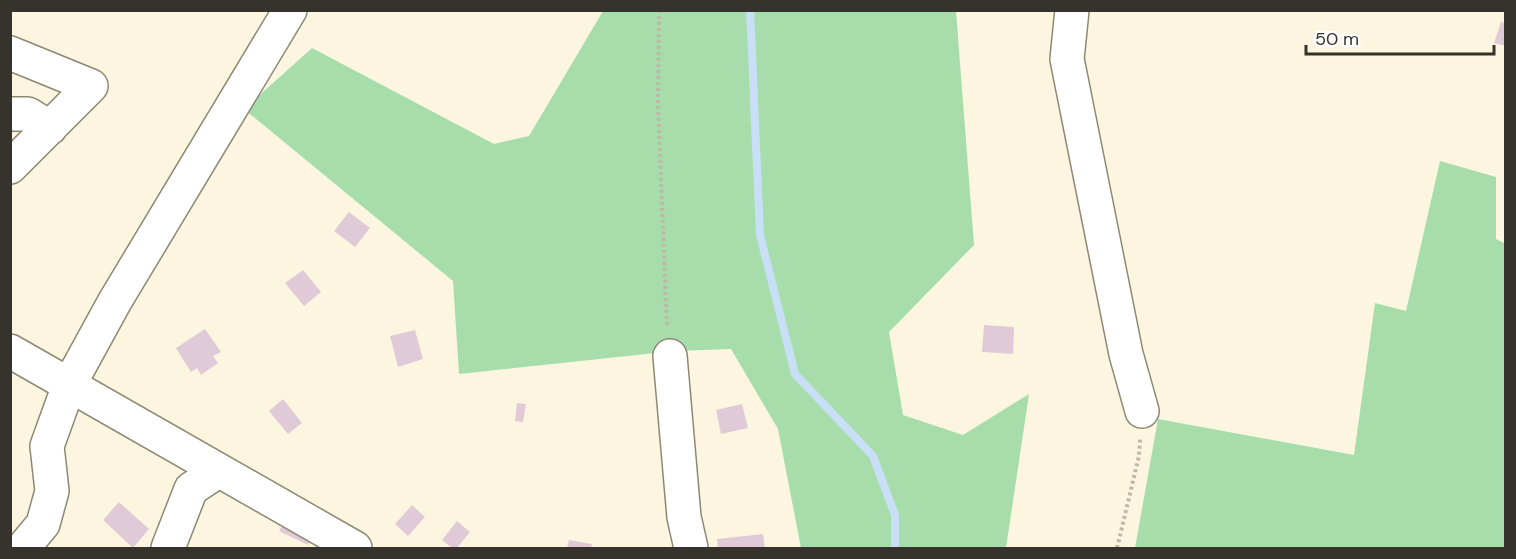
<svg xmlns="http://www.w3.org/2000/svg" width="1516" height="559" viewBox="0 0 1516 559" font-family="'DM Sans',sans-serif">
  <rect width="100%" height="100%" fill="#fcf6e0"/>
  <path fill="#a7ddab" d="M603,11H956L974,245L889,332L903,415L963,435L1029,394L1006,548H801L778,429L731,349L674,351L459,374L453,281L244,109L312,48L494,144L529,136Z
    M1440,161L1496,177V239L1506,244L1505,548H1135L1158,419L1354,455L1375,303L1406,311Z"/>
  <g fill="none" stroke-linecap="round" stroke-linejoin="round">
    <path stroke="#c8dff7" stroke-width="8" d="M750,10L760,235L795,374L873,456L895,515V548"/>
  </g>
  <path fill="#e1cad7" d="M1501,22L1506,23V46L1494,43Z
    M349,212L370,228L355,247L334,231Z
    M303,270L321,292L304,306L285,283Z
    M984,325L1014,327L1013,354L982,352Z
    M205,329L221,352L213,356L218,363L201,375L197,368L191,372L176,348Z
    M415,330L423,359L398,367L390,336Z
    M283,399L302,423L288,434L269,411Z
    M517,403L526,404L523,422L515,421Z
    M742,404L748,428L721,434L716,410Z
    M119,502L149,529L133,548L103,520Z
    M412,505L425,517L408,536L395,524Z
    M285,520L313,535L308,545L279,531Z
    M457,521L470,532L457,548H452L442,540Z
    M763,534L765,548H718L717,539Z
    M569,540L592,544L591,548H567Z"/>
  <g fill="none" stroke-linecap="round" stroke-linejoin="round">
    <g stroke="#8d8873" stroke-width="36">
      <path id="minor" d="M1072,10L1067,59L1126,354L1142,411
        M10,53L91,86L10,167
        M10,114H28L50,128
        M10,351L355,548
        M670,356L684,517L691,548
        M23,548L43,524L52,491L47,446L69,385L115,301L290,10
        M168,548L191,489L218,471"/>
    </g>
    <path stroke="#bdb8a7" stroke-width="4" stroke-dasharray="3 3" stroke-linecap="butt" d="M659,10L658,105L667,328
      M1117,548L1139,456L1140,439"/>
    <use href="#minor" stroke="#fff" stroke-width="33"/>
  </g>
  <rect width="1516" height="559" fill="none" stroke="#35332b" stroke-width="24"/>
  <path d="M1306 45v9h188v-9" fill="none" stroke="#35332b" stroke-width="3"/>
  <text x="1315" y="45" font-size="18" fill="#35332b" stroke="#ffffff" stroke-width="4.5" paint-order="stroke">50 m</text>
</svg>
